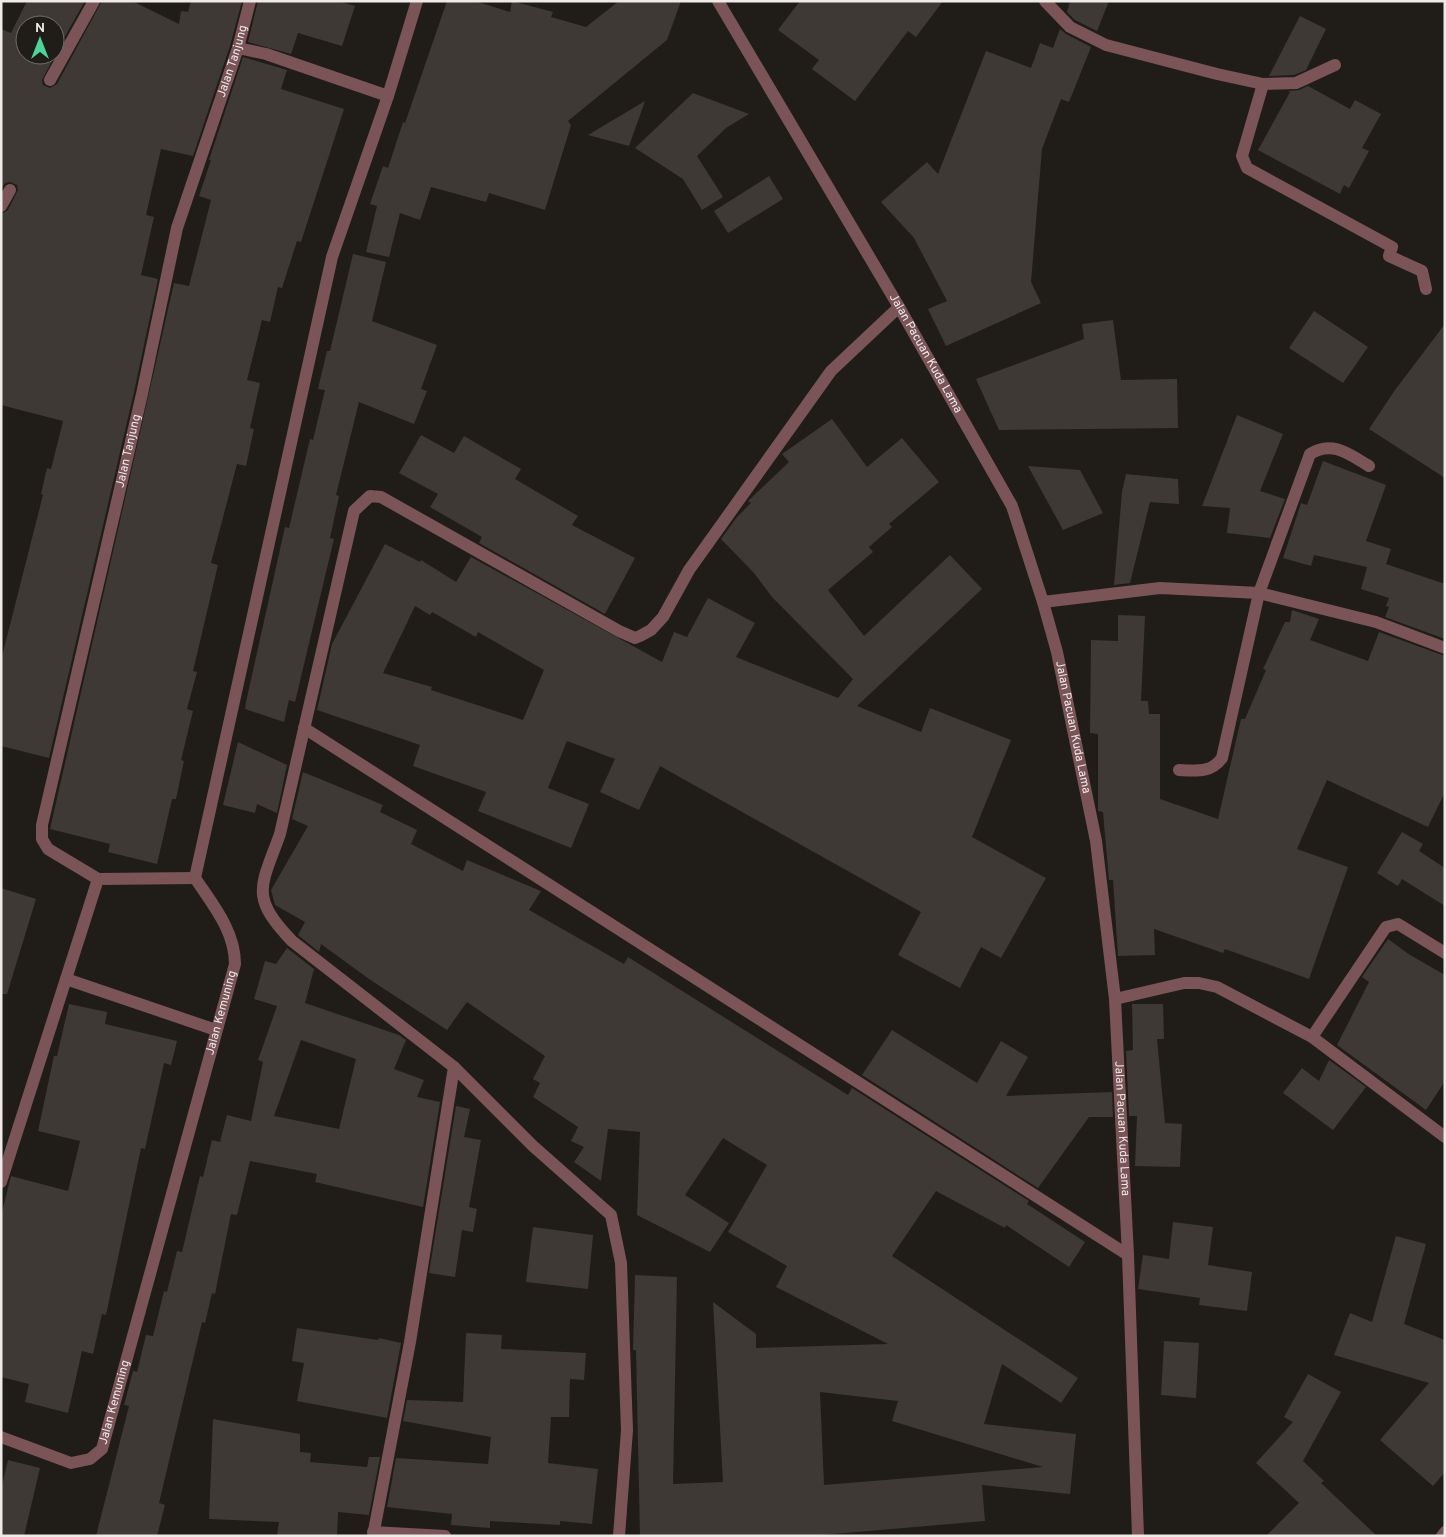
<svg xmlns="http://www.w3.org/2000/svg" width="1446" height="1537" font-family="Overpass,sans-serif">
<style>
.building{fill:#3e3935;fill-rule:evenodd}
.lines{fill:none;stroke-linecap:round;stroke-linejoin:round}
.street{stroke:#7a5457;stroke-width:12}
.labels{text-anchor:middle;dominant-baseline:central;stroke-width:4.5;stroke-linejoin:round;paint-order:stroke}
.street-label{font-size:12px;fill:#edeae8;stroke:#201c18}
</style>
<rect width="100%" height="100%" fill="#201c18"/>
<g class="building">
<polygon points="27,1 85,1 55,54 55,25 25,25 25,55 55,55 42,80 43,85 50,88 57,84 102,1 132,1 179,24 181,11 188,12 191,1 242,1 230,46 193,156 161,149 146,215 154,217 141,275 158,279 134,392 49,758 1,746 1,660 43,495 41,494 47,468 51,469 63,421 1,405 1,214 8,210 18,190 17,185 10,182 5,183 1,189 1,29 11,33"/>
<polygon points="258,1 338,1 355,6 342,46 298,33 291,54 248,42"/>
<polygon points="447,1 475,1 510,12 512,1 553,12 551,17 586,27 619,1 681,1 667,40 568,121 571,125 545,210 489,193 486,202 431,187 420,220 400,213 389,257 366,252 377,206 370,204 383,166 388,168 403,122 405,123"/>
<polygon points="800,1 943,1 916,37 908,31 855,101 812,69 819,60 778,30"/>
<polygon points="1070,1 1109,1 1097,31 1075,20 1067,12"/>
<polygon points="1300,16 1326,29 1306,70 1294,75 1269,76"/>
<polygon points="1060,29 1066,34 1091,47 1069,102 1061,99 1042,149 1031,282 1041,303 946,346 928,309 947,301 914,238 881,202 927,162 938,174 986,51 1031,68 1040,43 1053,48"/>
<polygon points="243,57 287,70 281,89 344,109 301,242 297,241 282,288 278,287 270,322 262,320 247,380 260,383 250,428 254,429 246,466 237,464 211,563 218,565 193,671 197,672 187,709 193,711 181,760 184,761 176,799 172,799 157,864 108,852 110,844 50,829 174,283 189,286 211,200 199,196 211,160 209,160"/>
<polygon points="1308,86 1350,109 1355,100 1381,114 1362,148 1369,151 1349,188 1344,185 1340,194 1258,150 1290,92 1288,91 1299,90"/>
<polygon points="693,93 749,114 726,128 697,156 723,197 702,210 683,179 635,148"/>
<polygon points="645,101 629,146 588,135"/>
<polygon points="769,176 783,199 728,233 714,211"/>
<polygon points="353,254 386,262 372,321 437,345 421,389 427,391 414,424 359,402 336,495 339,496 330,538 334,539 295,702 289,700 284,722 245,709 246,702 285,527 289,528 310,439 313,440 325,390 318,389 327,351 330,351"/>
<polygon points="1314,311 1368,347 1343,383 1289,348"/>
<polygon points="1113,320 1121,380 1177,379 1178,428 999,430 976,379 1084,339 1082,324"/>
<polygon points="1445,324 1445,478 1369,429 1395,390"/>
<polygon points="1237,415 1283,434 1260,491 1285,499 1270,538 1227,533 1230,508 1202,506"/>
<path d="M 832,419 L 867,467 L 902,438 L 939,482 L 889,524 L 892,527 L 869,547 L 873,552 L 828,590 L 864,636 L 950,555 L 982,589 L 857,706 L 921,732 L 930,708 L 1011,740 L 972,837 L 1046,878 L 1001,958 L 981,947 L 960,988 L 898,955 L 921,912 L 660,766 L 639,810 L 600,792 L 615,759 L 567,741 L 548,788 L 589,804 L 571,848 L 478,811 L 486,792 L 413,766 L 420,745 L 317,710 L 332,644 L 385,544 L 420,562 L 421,560 L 456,582 L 471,557 L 662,662 L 674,632 L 687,637 L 708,598 L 755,623 L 736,657 L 838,698 L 853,679 L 772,597 L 754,573 L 721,539 L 737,517 L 751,503 L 748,501 L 789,462 L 782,454 ZM 415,606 L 430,615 L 432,612 L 476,637 L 478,632 L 544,670 L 523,720 L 431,690 L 432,687 L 383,673 Z"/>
<polygon points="421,435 454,453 464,436 521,469 515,479 578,516 572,525 635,558 605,614 479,543 482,537 430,507 438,494 399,473"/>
<polygon points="1323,461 1386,485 1366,541 1391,549 1386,564 1445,584 1445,639 1385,617 1389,607 1386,606 1389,598 1361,589 1367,567 1314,555 1311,566 1283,558 1301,503 1307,505"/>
<polygon points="1028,466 1080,470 1103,513 1063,530"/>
<polygon points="1126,474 1178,479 1179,504 1150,502 1130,583 1114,585 1122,492"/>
<polygon points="1292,610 1319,619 1310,640 1368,661 1379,632 1445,656 1445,792 1428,827 1327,780 1297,849 1348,867 1309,979 1225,949 1223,953 1154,929 1155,955 1118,956 1113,880 1109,880 1103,812 1098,811 1098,734 1090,733 1091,640 1118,641 1118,615 1145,616 1141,701 1148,701 1149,714 1160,714 1160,799 1218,819 1241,719 1245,719 1266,670 1263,669 1285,622 1290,622"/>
<polygon points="238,742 287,765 277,813 257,804 255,813 223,805"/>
<path d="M 303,772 L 383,805 L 380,812 L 417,830 L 411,844 L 463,871 L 467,860 L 541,891 L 529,910 L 624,964 L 628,957 L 848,1095 L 852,1088 L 1029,1201 L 1027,1204 L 1085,1242 L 1069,1267 L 1006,1225 L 1005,1228 L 936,1191 L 892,1256 L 1078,1378 L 1061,1403 L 1002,1364 L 984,1424 L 1076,1434 L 1070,1494 L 982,1485 L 985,1521 L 810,1536 L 640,1536 L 636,1350 L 633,1350 L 635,1275 L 677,1277 L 673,1484 L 723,1482 L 713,1302 L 756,1334 L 756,1348 L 888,1344 L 776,1287 L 787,1266 L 728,1232 L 767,1165 L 723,1138 L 685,1195 L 729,1223 L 710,1252 L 637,1215 L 640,1132 L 608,1129 L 601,1181 L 574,1162 L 584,1147 L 571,1141 L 578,1127 L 533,1097 L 540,1083 L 533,1079 L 545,1056 L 467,1002 L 447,1030 L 369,979 L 321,944 L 319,952 L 298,935 L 305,922 L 275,905 L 271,890 L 308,826 L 292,819 ZM 820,1392 L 898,1401 L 892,1421 L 1043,1467 L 824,1485 Z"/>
<polygon points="1402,832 1423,844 1419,851 1445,868 1445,906 1402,879 1398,886 1377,873"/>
<polygon points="1,888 36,899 7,994 1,994"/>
<polygon points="1388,939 1410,955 1445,975 1445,1081 1426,1110 1337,1045 1369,982 1362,977"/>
<path d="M 287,948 L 314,969 L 305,1003 L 399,1035 L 406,1040 L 394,1069 L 424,1080 L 417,1097 L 440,1102 L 423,1207 L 315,1182 L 317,1174 L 250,1161 L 237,1215 L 231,1214 L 215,1294 L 212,1293 L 205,1323 L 202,1322 L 159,1503 L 165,1505 L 157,1536 L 96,1536 L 129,1406 L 124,1405 L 133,1371 L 137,1372 L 146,1335 L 153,1336 L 164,1291 L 167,1292 L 177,1251 L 182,1252 L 200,1176 L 203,1177 L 212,1140 L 220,1142 L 227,1115 L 251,1121 L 263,1062 L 258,1060 L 277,1006 L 254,999 L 265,961 L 276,964 ZM 301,1040 L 356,1059 L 339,1129 L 274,1116 Z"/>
<polygon points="69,1004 107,1012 105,1024 177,1041 171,1065 164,1063 145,1149 141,1148 106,1315 102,1314 93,1354 82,1351 68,1413 25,1402 29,1384 1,1377 1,1216 11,1176 68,1191 80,1141 38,1131 54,1056 57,1056"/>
<polygon points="1132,1004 1163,1004 1164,1039 1157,1039 1165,1123 1182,1124 1180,1167 1135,1166 1137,1116 1129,1116 1126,1051 1133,1050"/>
<polygon points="892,1030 977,1083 1001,1041 1028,1057 1006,1096 1112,1092 1113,1117 1089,1117 1038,1188 862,1075"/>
<polygon points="1329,1060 1366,1087 1333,1130 1283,1093 1302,1068 1319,1081"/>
<polygon points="456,1106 470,1109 464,1137 481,1140 469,1207 477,1209 473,1232 462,1230 455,1277 429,1273"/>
<polygon points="1173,1222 1213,1227 1208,1265 1252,1272 1247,1311 1199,1305 1200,1298 1138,1289 1143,1255 1169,1259"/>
<polygon points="533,1227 593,1235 588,1289 526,1282"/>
<polygon points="1396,1236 1426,1244 1404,1324 1445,1340 1445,1472 1433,1486 1380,1440 1429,1383 1334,1355 1350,1313 1372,1322"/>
<polygon points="297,1328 378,1340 379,1338 401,1343 387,1418 297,1401 304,1363 292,1361"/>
<polygon points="466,1333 502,1335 501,1349 586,1353 584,1380 570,1379 569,1417 551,1417 548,1463 598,1469 592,1524 560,1521 560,1525 490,1521 490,1528 451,1525 452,1514 387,1507 396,1458 488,1464 491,1437 403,1421 407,1400 463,1402"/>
<polygon points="1164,1341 1199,1343 1196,1398 1161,1395"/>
<polygon points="1308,1374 1341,1392 1303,1461 1324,1481 1321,1483 1377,1536 1266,1536 1299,1503 1256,1463 1293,1422 1284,1417"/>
<polygon points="213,1419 300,1434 300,1452 311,1453 310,1462 367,1467 369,1457 380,1457 369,1515 338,1512 337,1536 277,1536 279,1522 209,1519"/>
<polygon points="8,1460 40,1468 24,1536 1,1536 1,1489"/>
</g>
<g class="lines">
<g class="street">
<path id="s1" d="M 718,1 L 899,307 L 1012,506 L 1043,602 L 1057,652 L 1096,841 L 1115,999 L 1128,1255 L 1138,1536"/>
<polyline points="1045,1 1070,27 1106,45 1217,74 1263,84 1296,83 1335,65"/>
<polyline points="238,48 266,54 388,96"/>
<polyline points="50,80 94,1"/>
<polyline points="1263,84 1242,156 1247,168 1392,247 1389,256 1422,271 1426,289"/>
<polyline points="1,206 10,190"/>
<polyline points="1043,602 1160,588 1259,593 1376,622 1445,648"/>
<polyline points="304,728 1128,1255"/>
<path d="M 1179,770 C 1197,771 1211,773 1222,758 L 1259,593 L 1310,454 C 1332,440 1349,454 1369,466"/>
<polyline points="195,878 332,257 388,96 417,1"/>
<path id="s2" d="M 98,879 L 48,849 L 42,839 L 42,825 L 142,394 L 177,228 L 238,48 L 250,1"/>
<polyline points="66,979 216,1030"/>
<polyline points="1115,999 1184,983 1199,983 1217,987 1312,1037 1445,1137"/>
<polyline points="1312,1037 1386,927 1398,924 1445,953"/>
<polyline points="454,1067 533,1146 611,1215 621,1263 627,1430 619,1536"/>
<polyline points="1,1182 98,879 195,878"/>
<path id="s3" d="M 1,1437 L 71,1463 L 90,1459 L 102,1449 L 235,964 C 235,931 213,905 195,878"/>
<polyline points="373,1532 445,1536"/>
<path d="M 373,1536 L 410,1342 L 454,1067 L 292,941 C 249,896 261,887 280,834 L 354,511 L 370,496 L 381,497 L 619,631 L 635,638 L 640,636 L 651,630 L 663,617 L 689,570 L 831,371 L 899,307"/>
<polyline points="1442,1536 1445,1532"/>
</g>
</g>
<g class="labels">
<g class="street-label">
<text stroke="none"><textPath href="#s2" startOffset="872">Jalan Tanjung</textPath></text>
<text stroke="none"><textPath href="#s1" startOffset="409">Jalan Pacuan Kuda Lama</textPath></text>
<text stroke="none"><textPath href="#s2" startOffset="468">Jalan Tanjung</textPath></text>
<text stroke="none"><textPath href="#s1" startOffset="814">Jalan Pacuan Kuda Lama</textPath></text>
<text stroke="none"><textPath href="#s3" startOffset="562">Jalan Kemuning</textPath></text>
<text stroke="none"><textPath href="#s1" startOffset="1219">Jalan Pacuan Kuda Lama</textPath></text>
<text stroke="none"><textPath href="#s3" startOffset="158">Jalan Kemuning</textPath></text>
</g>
</g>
<rect width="1446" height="1537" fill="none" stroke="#edeae8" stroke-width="5"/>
<g transform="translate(40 40)"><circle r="24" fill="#201c18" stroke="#726e6b"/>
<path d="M0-4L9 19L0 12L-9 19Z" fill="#50d398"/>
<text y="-8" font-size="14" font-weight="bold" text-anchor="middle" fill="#edeae8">N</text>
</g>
</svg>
